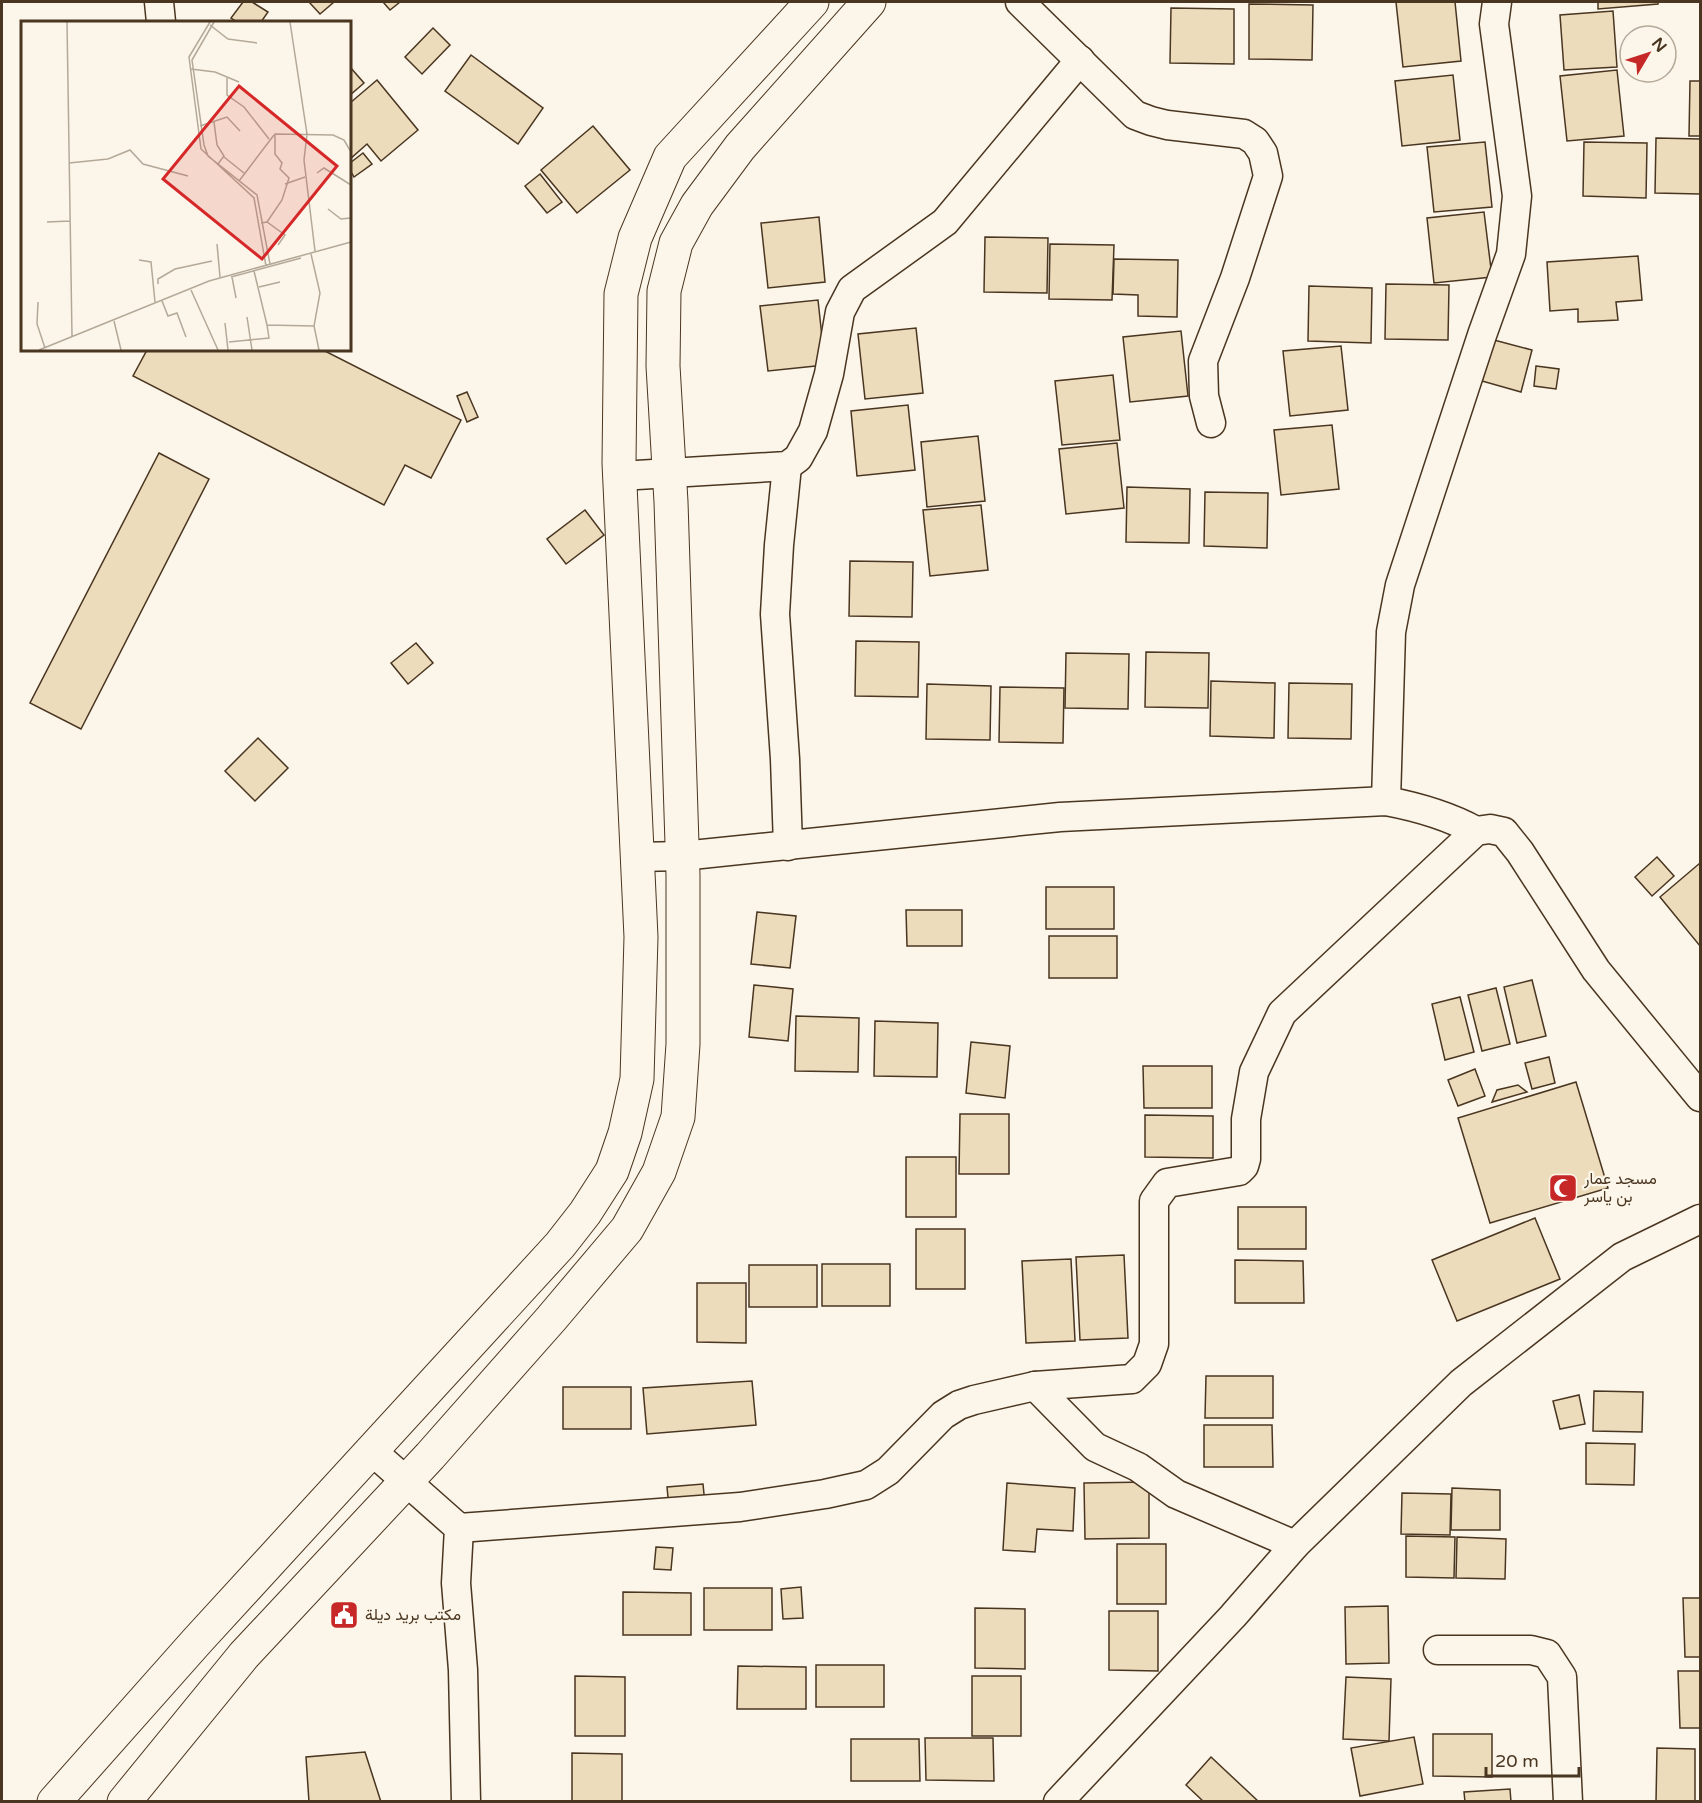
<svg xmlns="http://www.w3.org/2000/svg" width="1702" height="1803" font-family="'Varela Round',Vazirmatn,sans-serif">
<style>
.building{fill:#ecdcbc;stroke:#4a3520;stroke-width:1.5}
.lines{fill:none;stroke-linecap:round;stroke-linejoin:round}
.minor-casing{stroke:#4a3520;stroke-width:31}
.tertiary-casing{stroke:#4a3520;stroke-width:35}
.minor{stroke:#fbf6e9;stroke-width:28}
.tertiary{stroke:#fbf6e9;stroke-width:33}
.labels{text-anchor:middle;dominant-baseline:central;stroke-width:4.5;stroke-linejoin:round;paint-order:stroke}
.poi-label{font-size:16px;fill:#4a3520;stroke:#fbf6e9;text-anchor:start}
.inset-road{fill:none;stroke:#b4a999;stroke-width:1.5}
.view{fill:#d62828;fill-opacity:0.15;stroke:#d62828;stroke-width:3}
.inset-edge{fill:none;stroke:#4a3520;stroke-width:3}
</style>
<rect width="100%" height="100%" fill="#fbf6e9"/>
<g class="building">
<polygon points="243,2 252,2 268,12 261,22 237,22 231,18"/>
<polygon points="309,2 334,2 320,14"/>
<polygon points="383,2 400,2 390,10"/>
<polygon points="1396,2 1455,2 1461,61 1403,67"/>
<polygon points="1598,2 1658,2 1658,4 1598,9"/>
<polygon points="1249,4 1313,5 1312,60 1249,59"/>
<polygon points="1171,8 1234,9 1234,64 1170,63"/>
<polygon points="1613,11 1617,67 1564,70 1560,15"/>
<polygon points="433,28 450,45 422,74 405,57"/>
<polygon points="471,55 543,108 518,144 445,91"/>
<polygon points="350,67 364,83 350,95"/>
<polygon points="1617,70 1624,136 1567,141 1560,76"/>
<polygon points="1453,75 1460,140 1402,146 1395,81"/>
<polygon points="377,80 418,130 381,161 367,144 350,159 350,103"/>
<polygon points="1690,81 1700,81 1700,136 1689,136"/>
<polygon points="593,126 630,170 577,213 541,170"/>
<polygon points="1656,138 1700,139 1700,194 1655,193"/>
<polygon points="1485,142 1492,207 1434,212 1427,147"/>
<polygon points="1584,142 1647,143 1646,198 1583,196"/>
<polygon points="363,153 372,164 354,177 350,170 350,163"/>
<polygon points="540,174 562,202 547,213 525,186"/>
<polygon points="1484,212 1492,277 1434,283 1427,218"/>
<polygon points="819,217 825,282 768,288 761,223"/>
<polygon points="985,237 1048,238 1047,293 984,292"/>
<polygon points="1050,244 1114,245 1112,300 1049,299"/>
<polygon points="1638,256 1642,300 1616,302 1618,320 1578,322 1578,309 1550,311 1547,262"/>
<polygon points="1114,259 1178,260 1177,317 1138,316 1138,295 1113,294"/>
<polygon points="1386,284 1449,285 1448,340 1385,339"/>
<polygon points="1309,286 1372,288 1371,343 1308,341"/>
<polygon points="818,300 825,365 768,371 760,306"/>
<polygon points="916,328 923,393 865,399 858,334"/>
<polygon points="1181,331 1188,396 1130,402 1123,337"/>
<polygon points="1494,340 1532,350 1521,392 1482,381"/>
<polygon points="1341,346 1348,410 1290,416 1283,351"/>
<polygon points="147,350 323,350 461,420 431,478 405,465 384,505 133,376"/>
<polygon points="1536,366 1559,369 1556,389 1534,386"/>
<polygon points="1113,375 1120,440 1062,445 1055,381"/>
<polygon points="467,392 478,417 467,422 457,396"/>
<polygon points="908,405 915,470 857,476 851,411"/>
<polygon points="1332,425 1339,489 1281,495 1274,430"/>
<polygon points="978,436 985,501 927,507 921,442"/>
<polygon points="1117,443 1124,508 1066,514 1059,449"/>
<polygon points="159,453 209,479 81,729 30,703"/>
<polygon points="1127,487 1190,489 1189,543 1126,542"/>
<polygon points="1205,492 1268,493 1267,548 1204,546"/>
<polygon points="981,505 988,570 930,576 923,510"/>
<polygon points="585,510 604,535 566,564 547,539"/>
<polygon points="850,561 913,562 912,617 849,616"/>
<polygon points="856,641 919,642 918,697 855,696"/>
<polygon points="416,643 433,663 408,684 391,663"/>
<polygon points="1146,652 1209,653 1208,708 1145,707"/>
<polygon points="1066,653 1129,654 1128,709 1065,708"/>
<polygon points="1211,681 1275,683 1274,738 1210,736"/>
<polygon points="1289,683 1352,684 1351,739 1288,738"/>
<polygon points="927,684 991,686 990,740 926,739"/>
<polygon points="1000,687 1064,688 1063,743 999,742"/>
<polygon points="258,738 288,768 255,801 225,771"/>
<polygon points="1657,857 1674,876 1652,896 1635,877"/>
<polygon points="1700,863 1700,946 1660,897"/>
<rect x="1046" y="887" width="68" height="42"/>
<polygon points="906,910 962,910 962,946 907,946"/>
<polygon points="757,912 796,916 790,968 751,964"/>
<rect x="1049" y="936" width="68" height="42"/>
<polygon points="1532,980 1546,1036 1517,1043 1504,987"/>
<polygon points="754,985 793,989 788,1041 749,1037"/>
<polygon points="1496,988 1510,1044 1482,1051 1468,995"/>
<polygon points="1460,997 1474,1052 1445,1060 1432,1004"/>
<polygon points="796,1016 859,1018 858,1072 795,1071"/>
<polygon points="875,1021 938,1023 937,1077 874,1076"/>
<polygon points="971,1042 1010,1046 1005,1098 966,1093"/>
<polygon points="1549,1057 1555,1083 1532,1089 1525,1063"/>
<polygon points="1143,1066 1212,1066 1212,1108 1144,1108"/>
<polygon points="1475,1069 1485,1096 1458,1106 1448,1080"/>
<polygon points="1576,1082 1608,1188 1490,1223 1458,1118"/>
<polygon points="1518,1085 1527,1092 1492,1102 1497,1090"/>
<polygon points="960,1114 1009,1114 1009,1174 959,1174"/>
<polygon points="1145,1115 1213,1116 1213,1158 1145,1157"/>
<rect x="906" y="1157" width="50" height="60"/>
<rect x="1238" y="1207" width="68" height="42"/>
<polygon points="1535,1218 1560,1279 1457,1321 1432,1260"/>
<rect x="916" y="1229" width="49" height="60"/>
<polygon points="1124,1255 1128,1338 1080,1340 1076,1257"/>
<polygon points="1071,1259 1075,1341 1026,1343 1022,1261"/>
<polygon points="1235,1260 1303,1261 1304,1303 1235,1303"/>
<rect x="822" y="1264" width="68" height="42"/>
<rect x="749" y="1265" width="68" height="42"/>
<polygon points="697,1283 746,1283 746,1343 697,1342"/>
<polygon points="1206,1376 1273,1376 1273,1418 1205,1418"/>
<polygon points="752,1381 756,1425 647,1434 643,1388"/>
<rect x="563" y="1387" width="68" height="42"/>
<polygon points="1594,1391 1643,1392 1642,1432 1593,1431"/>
<polygon points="1579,1395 1585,1424 1560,1429 1553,1401"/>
<polygon points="1204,1425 1272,1425 1273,1467 1204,1467"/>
<polygon points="1586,1443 1635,1444 1634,1485 1586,1484"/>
<polygon points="1149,1482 1149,1538 1085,1539 1084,1483"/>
<polygon points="1007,1483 1075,1488 1073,1531 1037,1529 1035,1552 1003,1550"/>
<polygon points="703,1484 705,1504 669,1508 667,1487"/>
<polygon points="1452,1488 1500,1490 1500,1530 1451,1530"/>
<polygon points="1402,1493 1451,1494 1450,1535 1401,1534"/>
<polygon points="1406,1536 1455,1537 1454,1578 1406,1577"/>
<polygon points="1457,1537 1506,1539 1505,1579 1456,1578"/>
<rect x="1117" y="1544" width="49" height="60"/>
<polygon points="656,1547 673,1548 671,1570 654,1569"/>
<polygon points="801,1587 803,1618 783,1619 781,1589"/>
<rect x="704" y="1588" width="68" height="42"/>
<polygon points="623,1592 691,1593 691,1635 623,1635"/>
<polygon points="1683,1598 1700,1598 1700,1657 1685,1657"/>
<polygon points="1388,1606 1389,1663 1346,1664 1345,1607"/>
<polygon points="975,1608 1025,1609 1025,1669 975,1668"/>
<polygon points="1109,1611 1158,1611 1158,1671 1109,1670"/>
<rect x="816" y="1665" width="68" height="42"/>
<polygon points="738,1666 806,1667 806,1709 737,1709"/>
<polygon points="1678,1671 1700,1671 1700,1728 1680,1728"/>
<polygon points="575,1676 625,1677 625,1736 575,1736"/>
<rect x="972" y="1676" width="49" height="60"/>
<polygon points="1346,1677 1391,1679 1389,1741 1343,1739"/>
<polygon points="1433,1734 1492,1734 1492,1777 1433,1776"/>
<polygon points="1414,1737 1423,1784 1360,1796 1351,1748"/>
<polygon points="925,1738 993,1738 994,1781 926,1780"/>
<polygon points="851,1739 919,1739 920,1781 851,1781"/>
<polygon points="1657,1748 1695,1749 1695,1802 1656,1802"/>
<polygon points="365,1752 381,1802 309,1802 306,1757"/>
<polygon points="572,1753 622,1754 622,1802 572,1802"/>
<polygon points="1211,1757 1259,1802 1204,1802 1186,1785"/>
<polygon points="1510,1789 1511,1802 1465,1802 1464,1792"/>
</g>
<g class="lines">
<g class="minor-casing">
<g id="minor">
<polyline points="159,2 161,22"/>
<polyline points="1020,2 1135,115 1151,121 1167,125 1244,134 1255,141 1263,153 1268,176 1235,278 1203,361 1204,396 1211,423"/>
<polyline points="787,466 779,545 775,614 785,759 788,846"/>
<polyline points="620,476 787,466 798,458 813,431 829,374 840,312 852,289 945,222 1080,60"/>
<polyline points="1386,801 1391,632 1400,585 1482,335 1511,254 1517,196 1494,24 1497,2"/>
<path d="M 637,857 L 682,856 L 1060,817 L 1386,801 C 1418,807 1447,815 1476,831"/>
<polyline points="1035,1386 1095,1447 1138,1467 1176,1494 1295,1545"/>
<polyline points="372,1451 459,1528 456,1583 463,1670 466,1802"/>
<polyline points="459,1528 740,1507 825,1494 866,1485 888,1471 943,1415 959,1405 974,1400 1035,1386 1132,1379 1147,1364 1154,1344 1154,1201 1167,1183 1239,1171 1244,1166 1246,1159 1246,1119 1254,1072 1282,1013 1476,831 1490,829 1504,832 1520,852 1596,970 1700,1097"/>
<polyline points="1438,1650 1531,1650 1547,1654 1562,1677 1568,1802"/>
<polyline points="1058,1802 1233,1616 1295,1545 1461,1383 1622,1257 1700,1219"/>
</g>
</g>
<g class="tertiary-casing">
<g id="tertiary">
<polyline points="54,1802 197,1641 560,1245 585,1213 612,1171 625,1133 637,1079 641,937 619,463 621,294 635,238 670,157 812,2"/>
<polyline points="124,1802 244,1655 430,1456 551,1319 627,1229 659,1172 678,1117 683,1044 683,875 671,502 663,366 664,291 676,243 697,205 740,147 869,2"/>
</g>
</g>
<use href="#minor" class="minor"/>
<use href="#tertiary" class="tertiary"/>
</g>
<defs>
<g id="mosque-square" transform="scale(1.5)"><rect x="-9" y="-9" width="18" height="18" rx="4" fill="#c62828" stroke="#fbf6e9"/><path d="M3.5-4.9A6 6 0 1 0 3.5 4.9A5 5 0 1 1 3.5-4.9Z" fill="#fff"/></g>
<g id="civic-square" transform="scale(1.5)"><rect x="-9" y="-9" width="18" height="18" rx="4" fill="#c62828" stroke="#fbf6e9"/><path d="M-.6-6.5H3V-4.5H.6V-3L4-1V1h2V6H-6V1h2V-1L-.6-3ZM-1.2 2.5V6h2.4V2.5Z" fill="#fff"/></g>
</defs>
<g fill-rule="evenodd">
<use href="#mosque-square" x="1563" y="1188"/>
<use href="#civic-square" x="344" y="1615"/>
</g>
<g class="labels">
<g class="poi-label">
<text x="1584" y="1179">مسجد عمار<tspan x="1584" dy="18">بن ياسر</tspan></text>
<text x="365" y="1615">مكتب بريد ديلة</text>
</g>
</g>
<g transform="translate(21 21)">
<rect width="330" height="330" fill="#fbf6e9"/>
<path class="inset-road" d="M 46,1 L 51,315M 189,1 L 168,36 L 180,128 L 233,177 L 245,245M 193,1 L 171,39 L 183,124 L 187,135 L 236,174 L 249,243M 269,1 L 286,113 L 283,139 L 294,230M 189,4 L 207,18 L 236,22M 170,48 L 194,51 L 218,61M 206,57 L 206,74 L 223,86 L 248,118M 193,101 L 196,124 L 203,135 L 197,143M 179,105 L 206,96 L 219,110M 203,136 L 223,152M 48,142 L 87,138 L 109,129 L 122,143 L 167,155M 296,152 L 303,147 L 330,164M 218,160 L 253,114M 264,163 L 284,156M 307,188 L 320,198 L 330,197M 26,201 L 49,200M 246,201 L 261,179 L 268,157 L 259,148 L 261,142 L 254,133 L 254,113 L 312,114 L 323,119 L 330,131M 240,202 L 246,201 L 264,214 L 257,224M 196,223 L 199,256M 290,233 L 299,272 L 293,305 L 298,329M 118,239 L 130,241 L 134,281M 233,250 L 246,304 L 293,305M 210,256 L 280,237M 211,256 L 215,277M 137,263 L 137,258 L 154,248 L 191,240M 238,266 L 259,261M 170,269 L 197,329M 141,280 L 147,295 L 156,292 L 165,316M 17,281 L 16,303 L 24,327M 226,296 L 231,329M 93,300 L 100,329M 204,302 L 207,329M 208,321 L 248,317 L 246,304M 18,329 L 188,260 L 330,221"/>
<path class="view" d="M 218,65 L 316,145 L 241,238 L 142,158 Z"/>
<rect width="330" height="330" class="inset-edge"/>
</g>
<rect width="1702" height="1803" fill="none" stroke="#4a3520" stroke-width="6"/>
<g transform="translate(1648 54) rotate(51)"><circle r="28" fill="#fbf6e9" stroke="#b4a999" stroke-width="1.5"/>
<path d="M0-4.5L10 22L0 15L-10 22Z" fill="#c62828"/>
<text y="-9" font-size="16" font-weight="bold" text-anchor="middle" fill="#4a3520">N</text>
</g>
<path d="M1486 1767v9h93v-9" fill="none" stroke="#4a3520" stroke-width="3"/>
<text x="1495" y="1767" font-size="18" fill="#4a3520" stroke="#fbf6e9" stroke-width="4.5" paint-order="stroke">20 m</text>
</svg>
